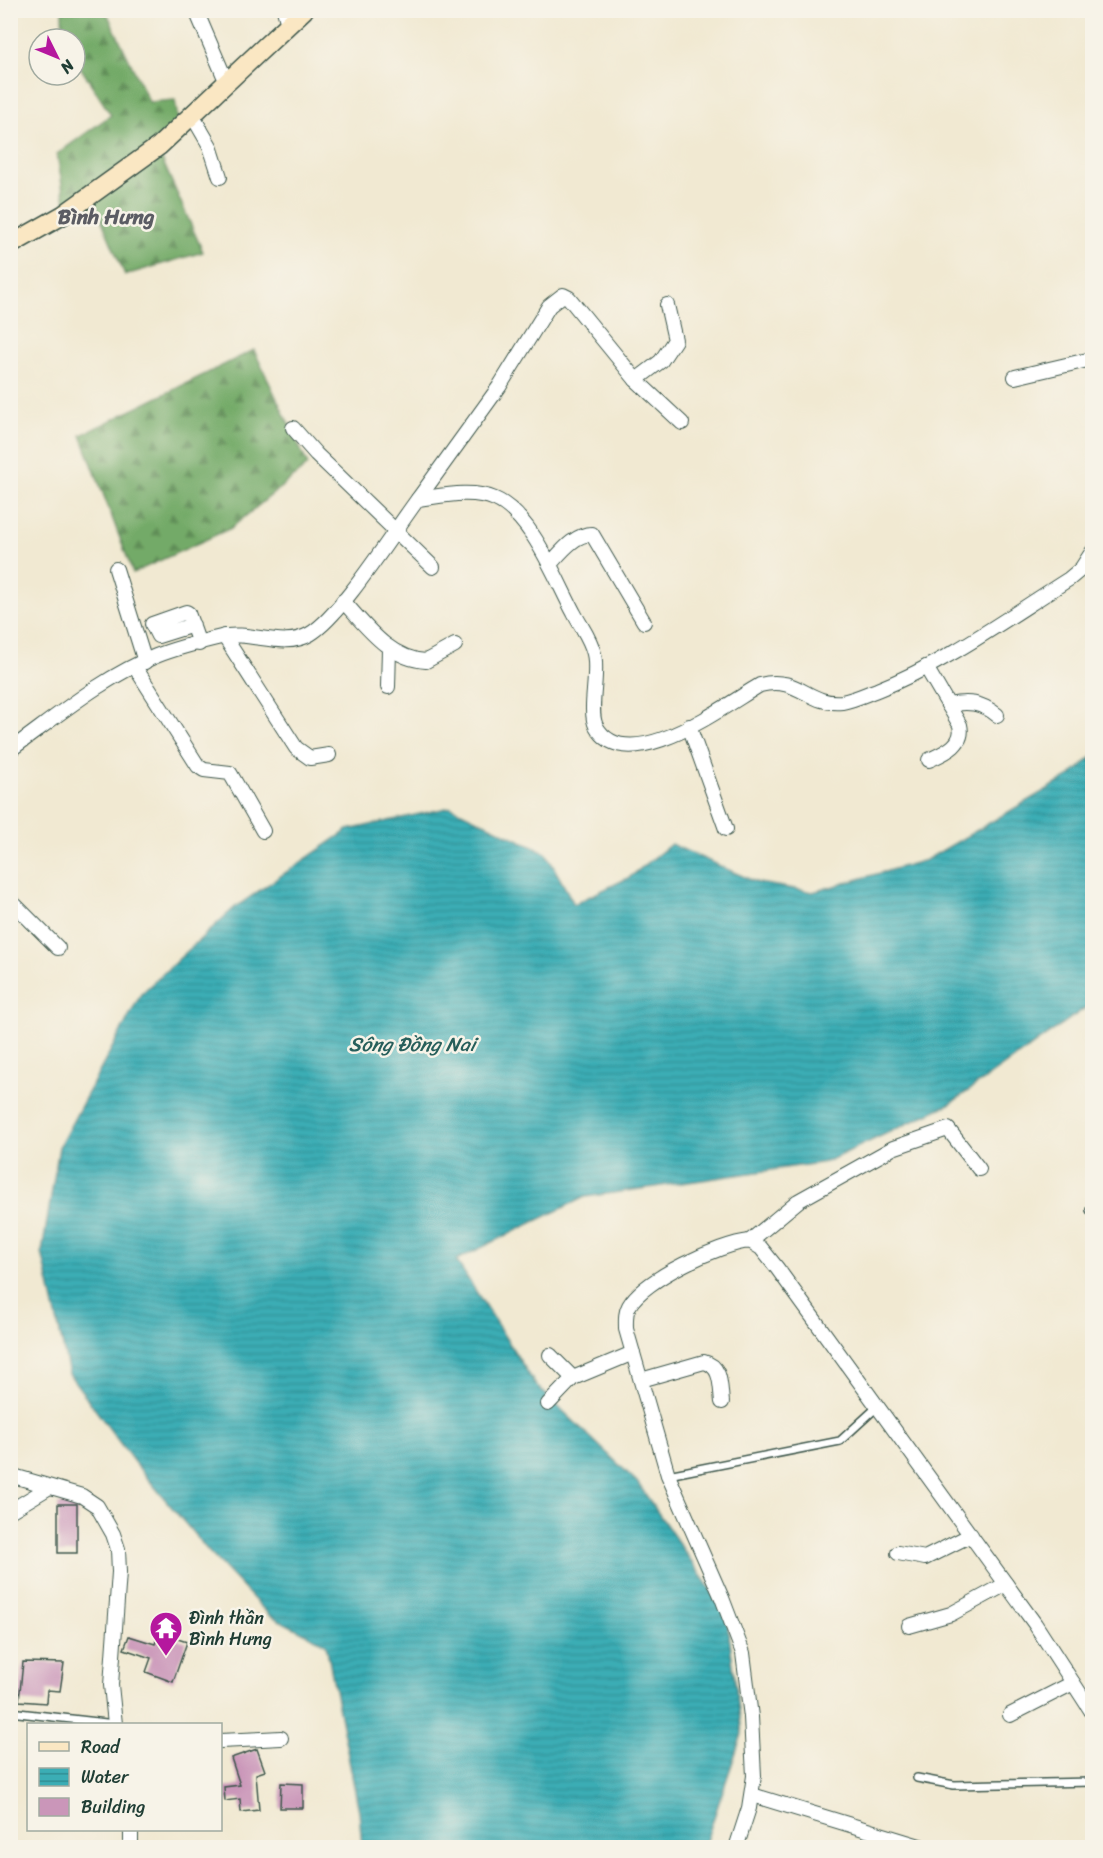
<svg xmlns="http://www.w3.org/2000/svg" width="1103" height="1858" font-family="Sriracha,sans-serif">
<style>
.forest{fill:url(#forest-firs);stroke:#49744e;stroke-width:1.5}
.water{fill:url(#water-rules);stroke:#2d7574;stroke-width:1.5}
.building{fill:#ca96b9}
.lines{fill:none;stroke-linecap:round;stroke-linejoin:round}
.lane-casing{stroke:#3e574c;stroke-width:10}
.street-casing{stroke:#3e574c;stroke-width:16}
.secondary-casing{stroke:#3e574c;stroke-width:21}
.lane{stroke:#fff;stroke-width:7}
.street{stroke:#fff;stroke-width:14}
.secondary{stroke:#fae7c3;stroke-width:18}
.labels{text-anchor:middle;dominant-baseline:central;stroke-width:5;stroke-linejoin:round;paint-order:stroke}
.poi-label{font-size:18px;fill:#1f3d34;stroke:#f7f3e8;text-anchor:start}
.water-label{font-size:20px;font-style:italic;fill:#275f5b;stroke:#f7f3e8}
.quarter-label{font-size:21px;font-weight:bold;fill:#5b5c63;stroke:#f7f3e8}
</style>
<defs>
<pattern id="forest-firs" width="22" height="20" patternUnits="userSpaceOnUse" patternTransform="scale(1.5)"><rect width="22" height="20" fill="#73aa67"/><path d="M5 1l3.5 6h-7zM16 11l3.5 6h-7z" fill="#5e8c56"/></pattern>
<pattern id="water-rules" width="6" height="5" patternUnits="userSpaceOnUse" patternTransform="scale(1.5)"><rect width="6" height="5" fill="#3badb5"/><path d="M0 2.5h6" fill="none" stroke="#318e94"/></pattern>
</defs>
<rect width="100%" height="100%" fill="#f7f3e8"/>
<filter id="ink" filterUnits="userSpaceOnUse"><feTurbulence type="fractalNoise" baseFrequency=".0167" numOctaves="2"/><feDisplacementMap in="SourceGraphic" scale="12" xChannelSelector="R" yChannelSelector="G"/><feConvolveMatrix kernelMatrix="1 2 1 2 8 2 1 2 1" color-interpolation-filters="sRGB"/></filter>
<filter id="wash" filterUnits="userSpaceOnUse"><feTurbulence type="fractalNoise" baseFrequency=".008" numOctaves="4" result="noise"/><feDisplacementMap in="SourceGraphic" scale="24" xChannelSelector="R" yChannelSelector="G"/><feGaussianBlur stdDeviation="1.35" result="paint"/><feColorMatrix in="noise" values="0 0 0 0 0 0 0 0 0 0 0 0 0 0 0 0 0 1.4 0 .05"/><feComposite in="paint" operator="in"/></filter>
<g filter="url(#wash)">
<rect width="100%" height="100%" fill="#f1e9d2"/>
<g class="forest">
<polygon points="62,11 106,11 149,102 175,100 181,140 160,155 203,252 125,275 101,219 65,203 57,154 111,115 75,59 75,39 63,39"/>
<polygon points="254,350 308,465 231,528 133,573 81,435"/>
</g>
<polygon class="water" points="1092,757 1092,1003 951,1103 826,1162 585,1197 456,1260 535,1384 637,1482 726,1612 742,1734 704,1847 674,1845 673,1848 362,1847 359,1811 326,1644 269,1615 209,1552 134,1462 69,1374 42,1252 59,1147 141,994 234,908 348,830 451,807 546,853 574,904 630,877 671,844 758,883 813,892 926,860 1070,776"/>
<g id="blocks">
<g class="building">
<rect x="58" y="1504" width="19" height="49"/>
<polygon points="159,1633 187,1642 173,1682 146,1672 151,1658 124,1649 129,1636 155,1644"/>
<polygon points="23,1662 64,1663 60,1691 47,1690 46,1703 19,1701"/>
<polygon points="257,1749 265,1771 256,1774 259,1810 241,1812 240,1799 225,1801 224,1787 240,1785 231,1758"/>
<polygon points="281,1783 303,1784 303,1808 280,1808"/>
</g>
</g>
</g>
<g filter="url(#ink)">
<use href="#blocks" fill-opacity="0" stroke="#3e574c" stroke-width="1.5"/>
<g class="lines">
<g class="lane-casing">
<g id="lane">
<polyline points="1090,1210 1092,1213"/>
<polyline points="668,1475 840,1441 876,1408"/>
<polyline points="10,1712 115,1724"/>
<polyline points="917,1778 954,1785 1092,1782"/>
</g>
</g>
<g class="street-casing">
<g id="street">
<polyline points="284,10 288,25"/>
<polyline points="197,13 227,83"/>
<polyline points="192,115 210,146 220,177"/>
<polyline points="1015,377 1092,359"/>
<polyline points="636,380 661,361 675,340 667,305"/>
<polyline points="293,428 316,454 433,567"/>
<polyline points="418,499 499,387 549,306 563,295 569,298 636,380 682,423"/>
<path d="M 551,563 C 562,551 575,534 592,534 L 644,622"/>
<polyline points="116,569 145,662"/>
<path d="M 343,601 C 366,626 389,659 426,661 L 455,645"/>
<polyline points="193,625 158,636 152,624 186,612 188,613 199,644"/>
<polyline points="224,636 296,748 310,758 329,755"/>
<polyline points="135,667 198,766 204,770 230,773 263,831"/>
<path d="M 926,667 L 960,725 C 965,745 944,753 929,760"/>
<polyline points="388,687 389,649"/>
<path d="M 948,705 C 968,701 981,702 997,715"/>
<polyline points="689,726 726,829"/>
<path d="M 10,750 C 56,717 103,677 156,656 C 176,648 200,642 221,637 C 250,630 283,650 310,634 C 341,616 394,531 418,499 C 442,496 472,489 495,499 C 532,515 556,580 574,613 C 581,627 591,639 594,654 C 599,674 588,710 596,726 C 626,781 725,705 760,685 C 799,675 808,706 842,702 C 854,700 866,694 877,690 C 946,663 1007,618 1069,579 L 1081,569 L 1092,552"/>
<polyline points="10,900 58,948"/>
<polyline points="750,1241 798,1201 893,1148 948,1129 979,1169"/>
<polyline points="550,1355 573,1378"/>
<path d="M 641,1380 L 704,1362 C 722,1366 720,1386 722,1402"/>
<polyline points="548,1404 573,1378 633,1353"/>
<polyline points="10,1475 82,1496 97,1506 113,1534 118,1549 119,1572 111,1685 115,1724"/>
<polyline points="10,1511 48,1488"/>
<polyline points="898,1553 925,1558 971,1535"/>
<polyline points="909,1626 951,1614 1006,1584"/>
<polyline points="1010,1715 1073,1683"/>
<polyline points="220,1741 281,1738"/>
<polyline points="752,1795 926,1848"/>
<polyline points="131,1830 131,1848"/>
<path d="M 736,1848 L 749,1808 L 754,1776 L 751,1717 L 743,1653 L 722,1598 L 668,1475 L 626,1329 C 626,1321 625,1313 629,1306 C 644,1279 719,1244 750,1241 L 761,1248 L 777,1268 L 1035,1624 L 1092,1712"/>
</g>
</g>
<g class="secondary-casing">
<polyline id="secondary" points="10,245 63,215 159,146 304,10"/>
</g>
<use href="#lane" class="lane"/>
<use href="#street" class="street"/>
<use href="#secondary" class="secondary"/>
</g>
</g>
<defs>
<g id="temple-pin" transform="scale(1.725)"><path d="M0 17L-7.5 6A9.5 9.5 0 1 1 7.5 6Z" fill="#b5179e" stroke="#f7f3e8"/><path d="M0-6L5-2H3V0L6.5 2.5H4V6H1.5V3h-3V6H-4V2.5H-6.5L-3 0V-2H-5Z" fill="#fff"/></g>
</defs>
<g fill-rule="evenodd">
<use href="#temple-pin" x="166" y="1628"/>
</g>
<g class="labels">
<g class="poi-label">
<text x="189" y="1618">Đình thần<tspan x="189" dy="21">Bình Hưng</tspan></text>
</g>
<g class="water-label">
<text x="412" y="1044">Sông Đồng Nai</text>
</g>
<g class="quarter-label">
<text x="106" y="217">Bình Hưng</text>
</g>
</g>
<rect width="1103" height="1858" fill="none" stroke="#f7f3e8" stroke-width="36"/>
<rect x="27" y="1723" width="195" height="108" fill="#f7f3e8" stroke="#a1aaa0" stroke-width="1.5"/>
<rect x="39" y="1742" width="30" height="9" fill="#fae7c3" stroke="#a1aaa0" stroke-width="1.5"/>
<text x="81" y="1753" font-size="18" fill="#1f3d34">Road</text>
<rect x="39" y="1768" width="30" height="18" fill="url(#water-rules)" stroke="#a1aaa0" stroke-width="1.5"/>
<text x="81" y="1783" font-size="18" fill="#1f3d34">Water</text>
<rect x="39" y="1798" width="30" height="18" fill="#ca96b9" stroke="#a1aaa0" stroke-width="1.5"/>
<text x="81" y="1813" font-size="18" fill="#1f3d34">Building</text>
<g transform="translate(57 57) rotate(133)"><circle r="28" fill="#f7f3e8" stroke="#a1aaa0" stroke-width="1.5"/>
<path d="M0-4.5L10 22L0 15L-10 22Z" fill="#b5179e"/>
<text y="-9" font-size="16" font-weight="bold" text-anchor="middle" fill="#1f3d34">N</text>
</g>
</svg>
